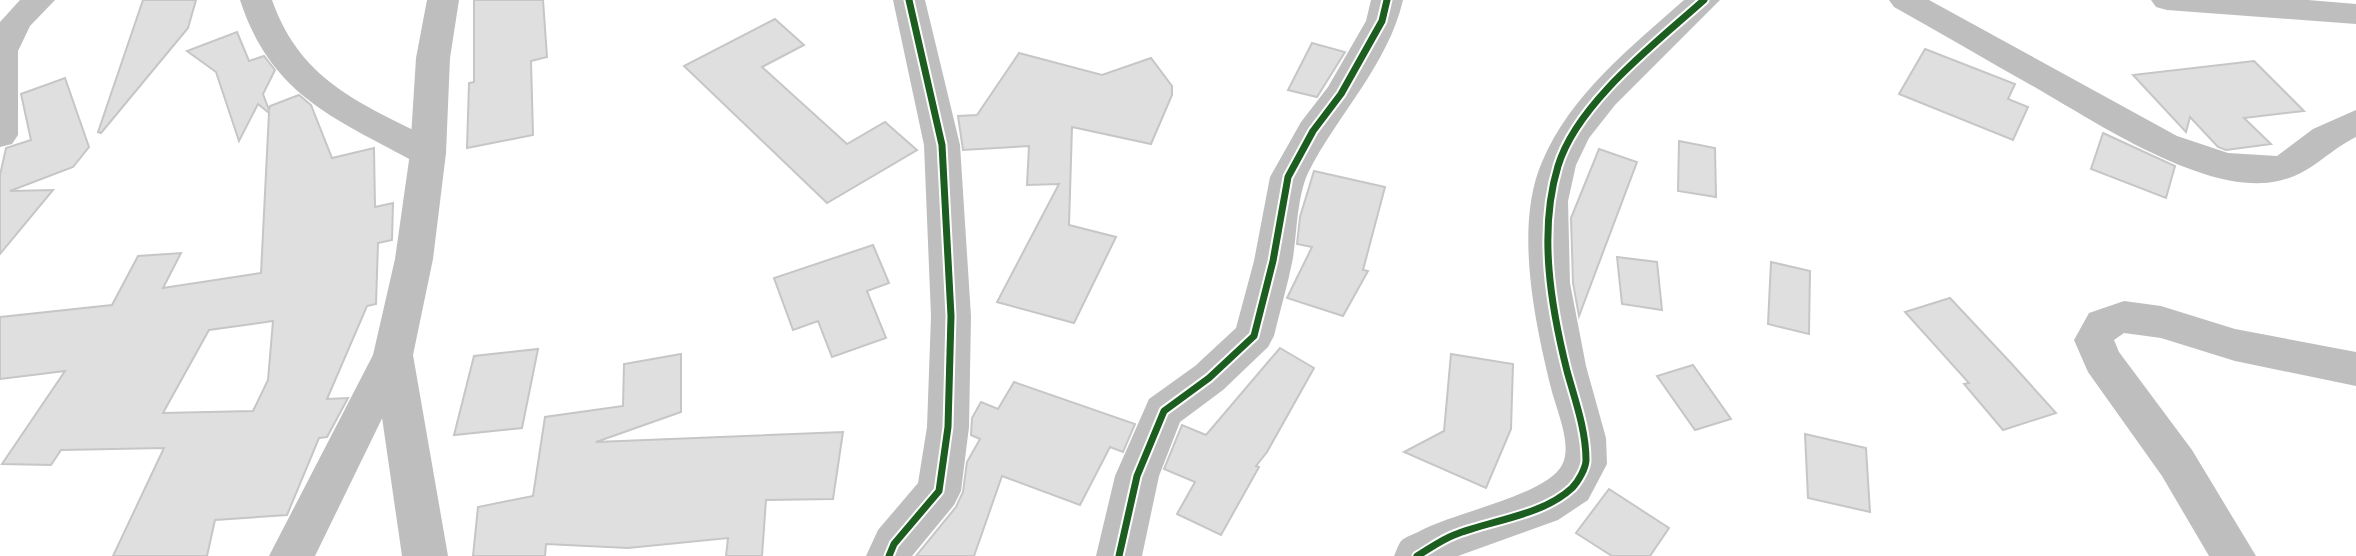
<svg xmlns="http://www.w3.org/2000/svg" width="2356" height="556" font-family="'Alegreya Sans',sans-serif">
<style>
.building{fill:#dfdfdf;stroke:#c6c6c6;stroke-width:2;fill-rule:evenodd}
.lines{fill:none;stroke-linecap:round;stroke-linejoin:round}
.minor{fill:#bebebe;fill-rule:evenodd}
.highway{fill:#bebebe;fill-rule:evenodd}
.cycleway-casing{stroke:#fff;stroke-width:11}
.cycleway{stroke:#1b5e20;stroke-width:7}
</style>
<rect width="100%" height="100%" fill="#fff"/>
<g class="building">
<polygon points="143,0 196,0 188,28 101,133 98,132"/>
<polygon points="474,0 543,0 547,57 531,61 533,135 467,148 469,83 474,82"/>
<polygon points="775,19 804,45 762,67 847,144 885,122 917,150 827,203 684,66"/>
<path d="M 237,32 L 249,61 L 264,56 L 275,70 L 263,94 L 269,110 L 270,106 L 299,95 L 311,105 L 332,158 L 374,148 L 375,207 L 393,203 L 392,240 L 378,243 L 376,304 L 367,306 L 327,399 L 348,398 L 327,437 L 319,438 L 287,515 L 215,520 L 207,556 L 113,556 L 164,448 L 61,450 L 51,465 L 2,464 L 65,371 L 0,379 L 0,317 L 112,305 L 138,256 L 181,253 L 163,288 L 261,273 L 269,113 L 258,104 L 239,141 L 216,72 L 187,51 ZM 273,321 L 268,380 L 253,411 L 163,413 L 209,330 Z"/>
<polygon points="1312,43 1345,52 1317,97 1288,90"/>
<polygon points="1925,49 2015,84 2008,99 2028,107 2013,140 1899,94"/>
<polygon points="1019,53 1102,75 1151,58 1172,86 1172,95 1151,144 1072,127 1069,225 1116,237 1074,323 997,302 1059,184 1027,185 1029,146 963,150 958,116 977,115"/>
<polygon points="2254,61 2304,111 2244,118 2271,144 2226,150 2218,147 2190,117 2186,132 2133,75"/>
<polygon points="65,78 89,147 73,167 10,191 53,190 0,254 0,175 6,148 31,140 21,94"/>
<polygon points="2103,133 2175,166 2166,198 2091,169"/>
<polygon points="1679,141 1715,148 1716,197 1678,191"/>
<polygon points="1599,149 1637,162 1579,316 1573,283 1571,218"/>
<polygon points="1314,171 1385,187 1363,270 1368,271 1343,316 1287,298 1312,247 1297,244 1300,217"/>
<polygon points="873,245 889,283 867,291 886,338 832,357 818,321 793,330 774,278"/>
<polygon points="1617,257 1657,262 1662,310 1622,304"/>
<polygon points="1771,262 1810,271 1809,334 1768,324"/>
<polygon points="1950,298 2010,362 2056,413 2003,430 1964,384 1969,383 1905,312"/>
<polygon points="1280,348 1314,368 1267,452 1256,466 1259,467 1221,535 1177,514 1195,482 1164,469 1182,425 1206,435"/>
<polygon points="538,349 522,428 454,435 474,356"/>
<polygon points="681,354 681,412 596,442 843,432 833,499 766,500 762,556 726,556 728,538 628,548 546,544 545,556 473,556 478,507 533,496 545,417 623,406 624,364"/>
<polygon points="1451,354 1513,364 1511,429 1486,488 1404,452 1444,431"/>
<polygon points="1693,365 1731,419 1695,430 1657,376"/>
<polygon points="1014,382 1135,424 1123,452 1110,447 1080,505 1002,476 974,556 916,556 956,507 963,492 967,462 980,439 971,435 972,418 981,402 998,409"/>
<polygon points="1805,434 1866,448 1870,512 1808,498"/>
<polygon points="1609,489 1669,528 1650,556 1612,556 1576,533"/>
</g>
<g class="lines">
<g class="minor">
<polygon points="20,0 55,0 30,26 18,51 18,135 12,144 0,147 0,22"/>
<path d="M 240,0 L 272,0 C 302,85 366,105 441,144 L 446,153 L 441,162 L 428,166 L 415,162 C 334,118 271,95 240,0 Z"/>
<polygon points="893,0 925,0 960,145 971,316 969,427 961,491 954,505 912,556 866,556 878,530 918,483 927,427 931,316 924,145"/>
<path d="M 1371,0 L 1403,0 C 1388,65 1337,115 1308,173 C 1297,197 1297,232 1293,258 C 1288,284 1280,310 1274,336 L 1268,347 L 1223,390 L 1180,422 L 1159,476 L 1142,556 L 1096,556 L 1115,476 L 1149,399 L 1195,366 L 1236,328 L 1254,261 L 1270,177 L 1301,122 L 1328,87 L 1366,21 Z"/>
<path d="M 1684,0 L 1720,0 L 1615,105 L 1589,138 L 1576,165 L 1568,201 L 1570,283 L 1586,366 L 1606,438 L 1607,464 L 1588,500 L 1558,520 L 1458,556 L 1394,556 C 1396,552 1398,545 1401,541 C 1405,537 1414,534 1420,531 C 1452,513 1547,495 1562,465 C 1573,445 1556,409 1551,388 C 1535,323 1514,226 1542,162 C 1570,95 1631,47 1684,0 Z"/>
<path d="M 1889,0 L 1929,0 L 2177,136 L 2228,153 L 2277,156 L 2313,129 L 2356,110 L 2356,137 C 2327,151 2312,174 2278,181 C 2208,197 2097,123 2038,89 C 1990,62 1942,34 1894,7 Z"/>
<polygon points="2151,0 2308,0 2356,4 2356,24 2167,10 2156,7"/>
<polygon points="2124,301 2161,306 2235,329 2356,352 2356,386 2235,361 2161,338 2124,333 2114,340 2119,352 2192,450 2256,556 2209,556 2162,476 2088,372 2074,340 2089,313"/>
<polygon points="393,339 407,343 413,355 448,556 402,556 373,355 379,343"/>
</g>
<polygon class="highway" points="427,0 459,0 450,58 446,153 433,259 413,355 315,556 269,556 373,355 395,259 410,153 416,58"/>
<g class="cycleway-casing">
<g id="cycleway">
<polyline points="889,556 894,544 939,491 948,427 951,316 942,145 909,0"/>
<polyline points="1119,556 1137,476 1164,411 1209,378 1254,336 1273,261 1288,177 1313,131 1341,94 1382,21 1387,0"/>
<path d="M 1417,556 C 1429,549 1441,540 1454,535 C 1491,520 1542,516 1572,488 C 1578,482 1586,468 1586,460 C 1586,430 1575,400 1567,371 C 1551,307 1538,232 1558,166 C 1577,103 1656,43 1704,0"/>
</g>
</g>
<use href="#cycleway" class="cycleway"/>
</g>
</svg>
